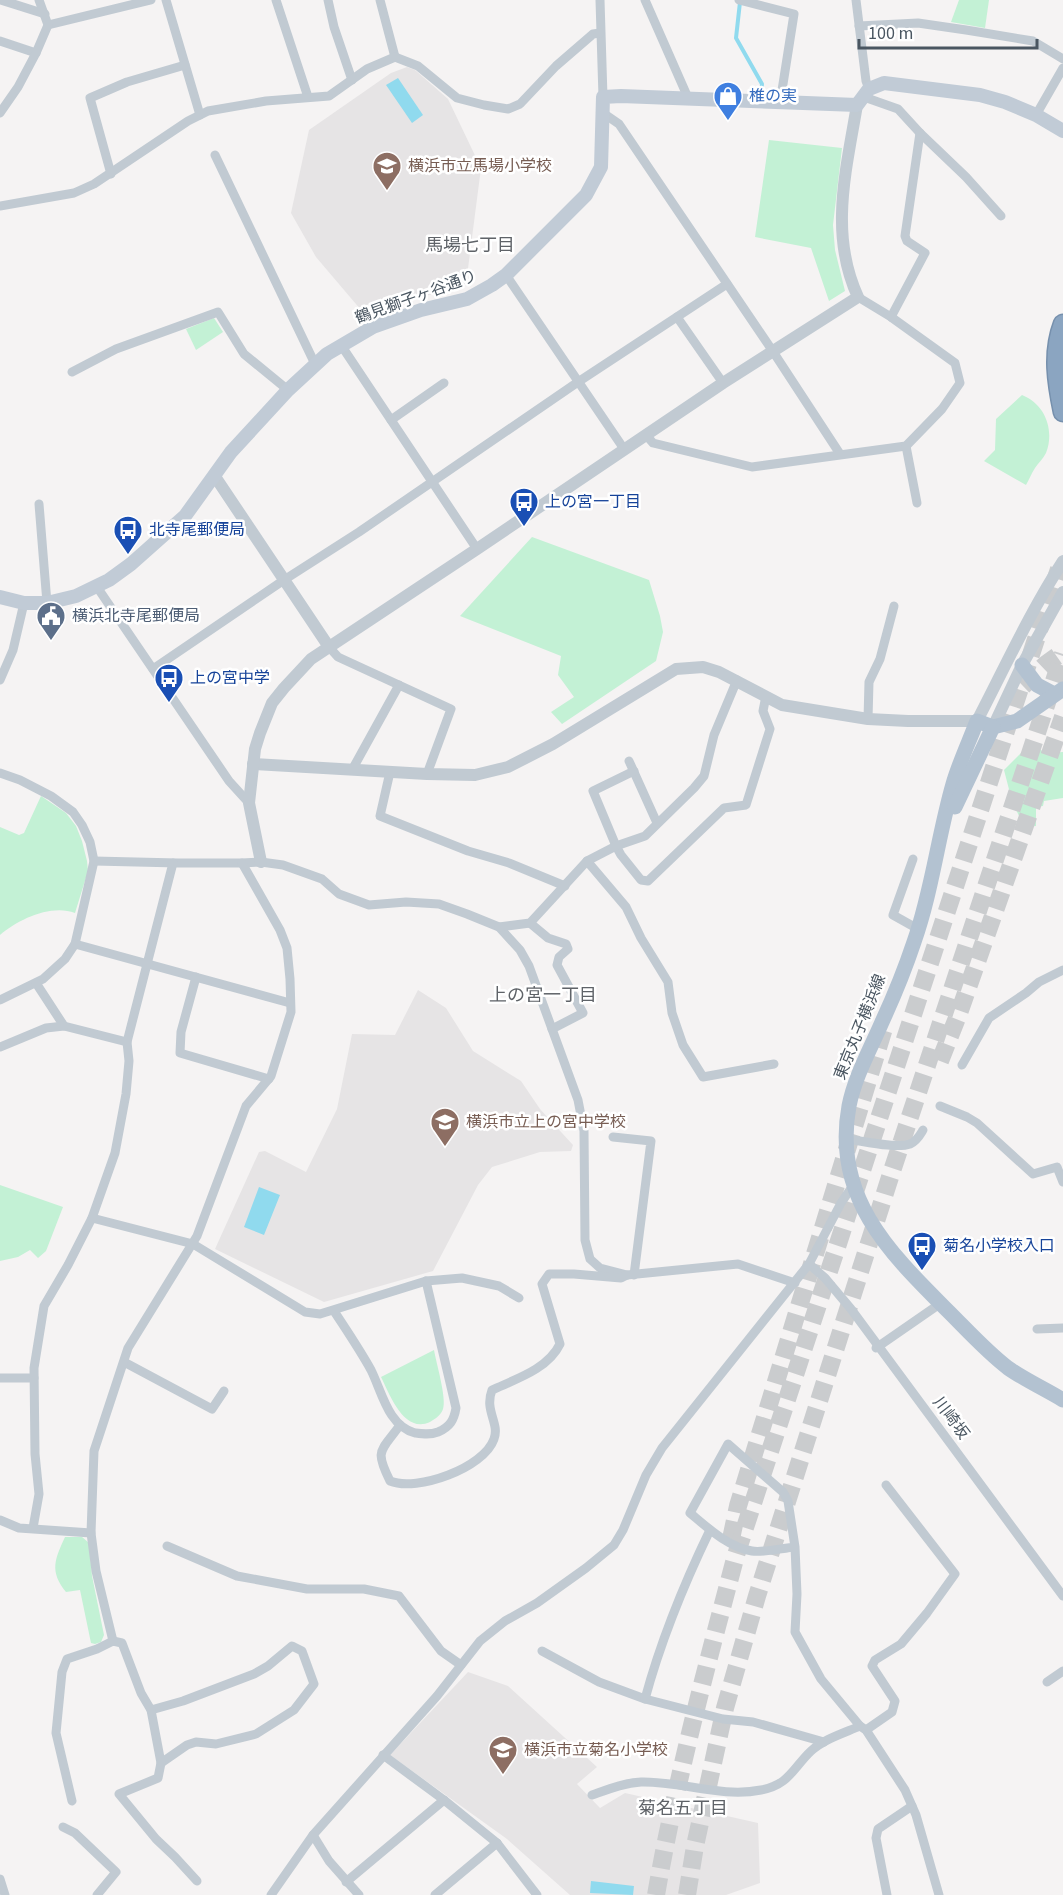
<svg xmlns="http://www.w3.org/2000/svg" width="1063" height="1895" font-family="'Source Sans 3','Noto Sans JP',sans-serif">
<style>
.education{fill:#e6e4e5}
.green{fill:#c3f1d5}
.water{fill:#90daee}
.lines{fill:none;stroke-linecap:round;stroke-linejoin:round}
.stream{stroke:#90daee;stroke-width:4}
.motorway-tunnel{stroke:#caccce;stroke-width:18;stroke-dasharray:18 9;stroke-linecap:butt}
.motorway-casing{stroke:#7690ad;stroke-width:21}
.minor{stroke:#c1cad2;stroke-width:9}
.tertiary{stroke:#c1cad2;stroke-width:12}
.secondary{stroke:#c1cbd6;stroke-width:14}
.primary{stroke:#b3c2d1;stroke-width:15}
.motorway{stroke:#8ba5c1;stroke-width:18}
.labels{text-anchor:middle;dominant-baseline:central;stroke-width:5;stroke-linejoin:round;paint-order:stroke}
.shop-label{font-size:16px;fill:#366cbe;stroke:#fff;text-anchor:start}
.education-label{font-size:16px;fill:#785e54;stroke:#fff;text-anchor:start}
.street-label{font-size:16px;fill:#4a5661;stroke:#fff}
.transit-label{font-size:16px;fill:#164399;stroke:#fff;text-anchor:start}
.service-label{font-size:16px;fill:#4e5e75;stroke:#fff;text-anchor:start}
.neighbourhood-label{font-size:18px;fill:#5f6368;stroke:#fff}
</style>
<rect width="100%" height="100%" fill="#f5f3f3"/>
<g class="education">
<polygon points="407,67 415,70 448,99 481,168 466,284 399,304 367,317 316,257 291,213 309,130 391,73"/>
<polygon points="418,990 446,1008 473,1051 521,1081 540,1109 573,1145 571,1151 540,1152 492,1167 478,1185 433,1271 324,1302 215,1249 259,1152 265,1151 306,1172 337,1109 352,1034 395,1035"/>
<polygon points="468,1672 508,1686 597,1767 577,1784 600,1808 625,1793 758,1823 760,1883 726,1895 570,1895 507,1839 390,1755"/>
</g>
<g class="green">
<polygon points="959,0 989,0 985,28 951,22"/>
<polygon points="769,140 842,148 833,225 835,250 845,291 829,301 811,248 755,237"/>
<polygon points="214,318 223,332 196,350 186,329"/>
<path d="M 1022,395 C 1045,404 1055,430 1046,453 C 1043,459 1038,463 1035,468 C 1031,474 1029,480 1026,485 L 984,461 L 995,450 L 996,419 Z"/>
<polygon points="532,537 649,580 660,616 663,632 656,661 562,724 551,712 574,697 558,675 561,656 460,616"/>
<polygon points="1033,741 1042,751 1047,750 1048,753 1063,752 1063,798 1044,801 1043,806 1036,807 1036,826 1023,827 1022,816 1019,816 1012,801 1004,770"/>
<path d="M 41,796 L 66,813 L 76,826 L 82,841 L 87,861 L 88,871 L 75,913 C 51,904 19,919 0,935 L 0,827 L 19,835 L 24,833 Z"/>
<polygon points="0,1185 63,1207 46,1251 38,1258 30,1250 18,1257 0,1261"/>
<path d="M 434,1350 C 436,1362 447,1399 443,1409 C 441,1415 435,1419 430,1422 C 404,1434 390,1395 381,1377 Z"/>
<path d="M 65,1537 L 82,1537 L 89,1543 L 92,1576 L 104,1635 L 101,1642 L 95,1644 L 91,1643 L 80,1590 L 66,1592 C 49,1571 55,1559 65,1537 Z"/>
</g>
<g class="water">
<polygon points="398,78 423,115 412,123 386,85"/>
<polygon points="259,1187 280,1195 264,1235 244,1227"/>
<polygon points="591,1881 634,1886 633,1895 590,1893"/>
</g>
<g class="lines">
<polyline class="stream" points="740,2 736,38 762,84 761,93"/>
<g class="motorway-tunnel">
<polyline points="1023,686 1046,664 1063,652"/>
<polyline points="940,1061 959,1013 1063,717"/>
<polyline points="731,1539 738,1506 885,1025"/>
<path d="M 656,1895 C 676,1780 706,1668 736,1555 L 1059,569"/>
<polyline points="687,1895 695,1846 725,1708 757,1596 891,1174 1063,654"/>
</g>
<g class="motorway-casing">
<path id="motorway" d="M 1063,324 C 1052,353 1057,383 1063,412"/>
</g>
<g class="minor">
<polyline points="1,0 45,14"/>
<polyline points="166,0 200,115"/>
<polyline points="276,0 308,97"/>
<polyline points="328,0 334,27 352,80"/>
<polyline points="380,0 395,57"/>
<polyline points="600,0 603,97"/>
<polyline points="645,0 689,100"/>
<polyline points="739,0 794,14 780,103"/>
<polyline points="856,0 866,81 869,89"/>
<polyline points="48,25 151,0"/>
<polyline points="859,26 918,23 966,30 1033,41 1063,59"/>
<polyline points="0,41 36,53"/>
<polyline points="864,97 898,109 920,133 966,177 1001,216"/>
<polyline points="0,113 18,87 36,53 48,25 39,0"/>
<polyline points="603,113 619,124 772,350 840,454"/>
<polyline points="1036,115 1063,68"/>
<polyline points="215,155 315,364"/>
<polyline points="111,174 90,98 127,82 185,65"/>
<polyline points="0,206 74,193 94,184 188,121 208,111 266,101 329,96 367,69 395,57 418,66 457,98 484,105 508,109 520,104 556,66 593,34 600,33"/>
<polyline points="506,275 624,449"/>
<polyline points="677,317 723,383"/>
<polyline points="891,317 925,253 907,241 905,236 920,133"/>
<polyline points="341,345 477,549"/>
<polyline points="72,372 116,349 218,312 244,354 288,390"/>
<polyline points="391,420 444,383"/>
<polyline points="646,435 653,443 752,467 906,446 942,409 960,383 955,363 891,317 858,297"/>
<polyline points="906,446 917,503"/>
<polyline points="39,504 47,603"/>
<polyline points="97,587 229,781 249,803"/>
<polyline points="329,647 338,657 451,709 427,774"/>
<polyline points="153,669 284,580 359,532 578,382 727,284"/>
<polyline points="0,680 13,650 24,603"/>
<polyline points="868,719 869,682 880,659 894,606"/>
<polyline points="629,761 657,823"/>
<polyline points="352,770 399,685"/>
<polyline points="634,771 593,791 616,846 621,855 641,880 648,881 724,808 746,805 770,729 763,711 766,696"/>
<polyline points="390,772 380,816 468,851 509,863 565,886"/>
<polyline points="0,773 20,780 51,796 73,812 82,825 90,842 94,861 75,944 65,959 43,979 0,1000"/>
<polyline points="913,859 893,915 918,929"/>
<polyline points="94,861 178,863 242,863 261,862 283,865 322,879 339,894 369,905 406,902 439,904 467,914 499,927 520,950 529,966 578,1100 584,1131 585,1240 590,1259 600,1268 627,1275"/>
<polyline points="587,861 626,907 641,938 668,982 672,1013 683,1045 703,1077 774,1064"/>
<polyline points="530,923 548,938 566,944 568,949 559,957 557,965 583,1013 552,1029"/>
<polyline points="499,927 530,923 587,861 616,846 645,836 694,788 704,776 714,735 737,680"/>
<polyline points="75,944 290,1003"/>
<polyline points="196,977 181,1032 180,1053 269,1079"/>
<polyline points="36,983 64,1026 127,1042"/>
<polyline points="0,1047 46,1028 64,1026"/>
<polyline points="962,1065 989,1018 1026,993 1039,982 1063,970"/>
<polyline points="940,1106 967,1117 977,1123 1033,1174 1057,1167 1063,1182"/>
<polyline points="613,1137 651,1141 634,1275"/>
<path d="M 847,1139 C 863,1141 896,1149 910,1144 C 917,1141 920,1135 923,1130"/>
<polyline points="92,1218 193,1244 305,1312 320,1314 426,1281 462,1278 499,1286 519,1298"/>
<polyline points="809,1264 825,1278 851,1309 1063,1596"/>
<path d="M 334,1311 C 347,1331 360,1350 371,1370 C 382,1392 388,1426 415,1433 C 423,1434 430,1435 438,1432 C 450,1427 454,1420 456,1408 L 426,1281"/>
<polyline points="1037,1329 1063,1328"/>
<polyline points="876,1348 941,1303"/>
<polyline points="124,1362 212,1409 224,1391"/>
<polyline points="0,1378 34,1378"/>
<path d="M 400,1425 C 381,1452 374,1449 390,1481 C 417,1492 484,1468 494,1439 C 500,1423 484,1411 492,1390 C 516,1379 548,1369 560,1344 L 542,1284 L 549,1274 L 574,1274 L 621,1278 L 627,1275 L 738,1264 L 795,1283"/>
<polyline points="0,1520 19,1528 91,1533"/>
<polyline points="33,1528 39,1494 35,1454 34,1368 44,1306 68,1265 92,1218 115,1153 126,1094 129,1061 127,1042 173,863"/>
<polyline points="167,1546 237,1576 307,1589 364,1589 399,1596 441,1651 461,1665"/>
<path d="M 795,1547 C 783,1548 763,1553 752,1551 C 728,1547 708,1528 690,1513 L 728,1444 L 783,1492 L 788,1501 L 795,1547 L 797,1594 L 795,1632 L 821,1679 L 860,1726 L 866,1730 L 905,1790 L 916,1815 L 939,1895"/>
<polyline points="113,1641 96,1571 91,1533 94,1451 128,1348 197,1236 246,1106 271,1076 291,1012 290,979 287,948 280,930 242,863"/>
<polyline points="542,1651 599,1682 645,1699 723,1719 753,1722 824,1742"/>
<polyline points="1047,1682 1063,1671"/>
<path d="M 645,1699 C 661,1640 683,1586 710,1530"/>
<polyline points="151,1710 183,1701 254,1674 268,1666 292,1646 302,1651 314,1684 294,1710 256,1734 216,1744 196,1742 187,1745 161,1763"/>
<polyline points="866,1730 892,1712 895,1701 872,1666 875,1660 901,1644 927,1613 955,1574 886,1485"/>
<polyline points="383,1755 444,1800 497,1843 537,1895"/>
<path d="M 592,1795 C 609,1789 624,1783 641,1782 C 681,1781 721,1798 761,1790 C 789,1785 793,1768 811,1751 C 824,1739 844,1733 860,1726"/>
<polyline points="72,1801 56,1733 62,1672 67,1659 97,1649 113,1641 122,1643 141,1693 151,1710 161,1763 158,1778 119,1794 156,1839 175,1857 197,1881"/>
<polyline points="63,1827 75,1833 116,1872 97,1895"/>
<polyline points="313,1835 329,1861 359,1895"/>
<polyline points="0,1879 5,1895"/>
<polyline points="346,1882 444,1800"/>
<polyline points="271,1895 313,1835 437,1696 480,1641 505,1621 537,1603 586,1568 614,1545 623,1530 646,1475 662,1448 809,1264 841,1203 854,1184"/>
<polyline points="435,1895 497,1843"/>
<polyline points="887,1895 876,1838 878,1829 912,1806"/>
</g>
<g class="tertiary">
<polyline points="214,475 329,647"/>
<polyline points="993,727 1022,665 1063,592"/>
<path d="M 253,764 L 427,774 L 475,775 L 508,767 L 553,744 L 676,669 L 703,667 L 719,672 L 782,705 L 868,719 L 908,721 L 977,721 C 1005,667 1030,612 1063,561"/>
<path d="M 261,862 L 249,803 L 255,749 L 260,733 L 272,703 L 284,688 L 311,659 L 477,549 L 723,383 L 858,297 C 829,234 846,171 857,105"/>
</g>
<polyline class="secondary" points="0,597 24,603 47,603 76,596 109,580 131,564 185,516 231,452 288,390 327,354 373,327 421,310 467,299 492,285 506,275 586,195 601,167 603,97 621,96 857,105 869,89 884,83 980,95 1005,102 1036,115 1063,131"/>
<g class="primary">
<polyline points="1022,665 1037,685 1054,694"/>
<path d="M 1063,689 L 1017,721 L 993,727 L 977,721 C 969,742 959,763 953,784 C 938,836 932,891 914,942 C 905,969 894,996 882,1022 C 870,1050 855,1076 849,1106 C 832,1198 891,1254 949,1312 C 968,1331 987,1352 1008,1368 C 1025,1380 1045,1389 1063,1400"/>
<polyline points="955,807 993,727"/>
</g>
<use href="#motorway" class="motorway"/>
</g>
<defs>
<g id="shop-pin" transform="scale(1.5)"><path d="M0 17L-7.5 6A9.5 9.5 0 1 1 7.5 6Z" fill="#3f7fe0" stroke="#fff"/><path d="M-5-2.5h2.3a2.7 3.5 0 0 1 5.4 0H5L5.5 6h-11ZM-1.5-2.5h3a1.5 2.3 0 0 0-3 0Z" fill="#fff"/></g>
<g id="school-pin" transform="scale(1.5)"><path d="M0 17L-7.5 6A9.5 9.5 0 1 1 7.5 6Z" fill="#8d6e63" stroke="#fff"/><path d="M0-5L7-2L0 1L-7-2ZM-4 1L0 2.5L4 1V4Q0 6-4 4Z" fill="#fff"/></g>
<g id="bus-pin" transform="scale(1.5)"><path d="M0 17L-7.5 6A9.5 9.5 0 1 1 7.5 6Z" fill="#1a4fb4" stroke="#fff"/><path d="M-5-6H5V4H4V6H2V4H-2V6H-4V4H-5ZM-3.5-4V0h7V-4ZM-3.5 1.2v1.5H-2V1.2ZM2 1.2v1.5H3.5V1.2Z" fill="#fff"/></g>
<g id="civic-pin" transform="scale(1.5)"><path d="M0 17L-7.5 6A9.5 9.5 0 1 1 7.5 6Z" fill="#5c6f8a" stroke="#fff"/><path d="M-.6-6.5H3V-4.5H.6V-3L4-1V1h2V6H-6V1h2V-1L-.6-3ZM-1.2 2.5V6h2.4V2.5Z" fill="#fff"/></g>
</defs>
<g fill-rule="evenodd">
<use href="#shop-pin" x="728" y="96"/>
<use href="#school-pin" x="387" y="166"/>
<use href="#bus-pin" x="524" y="502"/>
<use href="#bus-pin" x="128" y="530"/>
<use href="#civic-pin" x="51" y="616"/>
<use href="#bus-pin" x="169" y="678"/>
<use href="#school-pin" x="445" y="1122"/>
<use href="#bus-pin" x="922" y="1246"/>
<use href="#school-pin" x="503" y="1750"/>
</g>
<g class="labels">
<g class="shop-label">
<text x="749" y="96">椎の実</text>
</g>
<g class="education-label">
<text x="408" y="166">横浜市立馬場小学校</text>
<text x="466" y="1122">横浜市立上の宮中学校</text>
<text x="524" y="1750">横浜市立菊名小学校</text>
</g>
<g class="street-label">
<text transform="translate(416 297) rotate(-20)">鶴見獅子ヶ谷通り</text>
<text transform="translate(860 1027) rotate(-68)">東京丸子横浜線</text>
<text transform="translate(951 1418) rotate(53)">川崎坂</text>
</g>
<g class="transit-label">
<text x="545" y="502">上の宮一丁目</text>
<text x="149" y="530">北寺尾郵便局</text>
<text x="190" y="678">上の宮中学</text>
<text x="943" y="1246">菊名小学校入口</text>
</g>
<g class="service-label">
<text x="72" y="616">横浜北寺尾郵便局</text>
</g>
<g class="neighbourhood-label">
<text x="470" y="245">馬場七丁目</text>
<text x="543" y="995">上の宮一丁目</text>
<text x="683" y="1808">菊名五丁目</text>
</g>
</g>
<path d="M859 39v9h178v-9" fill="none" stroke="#4a5661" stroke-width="3"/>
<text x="868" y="39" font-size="18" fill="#4a5661" stroke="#ffffff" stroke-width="4.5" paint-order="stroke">100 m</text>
</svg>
